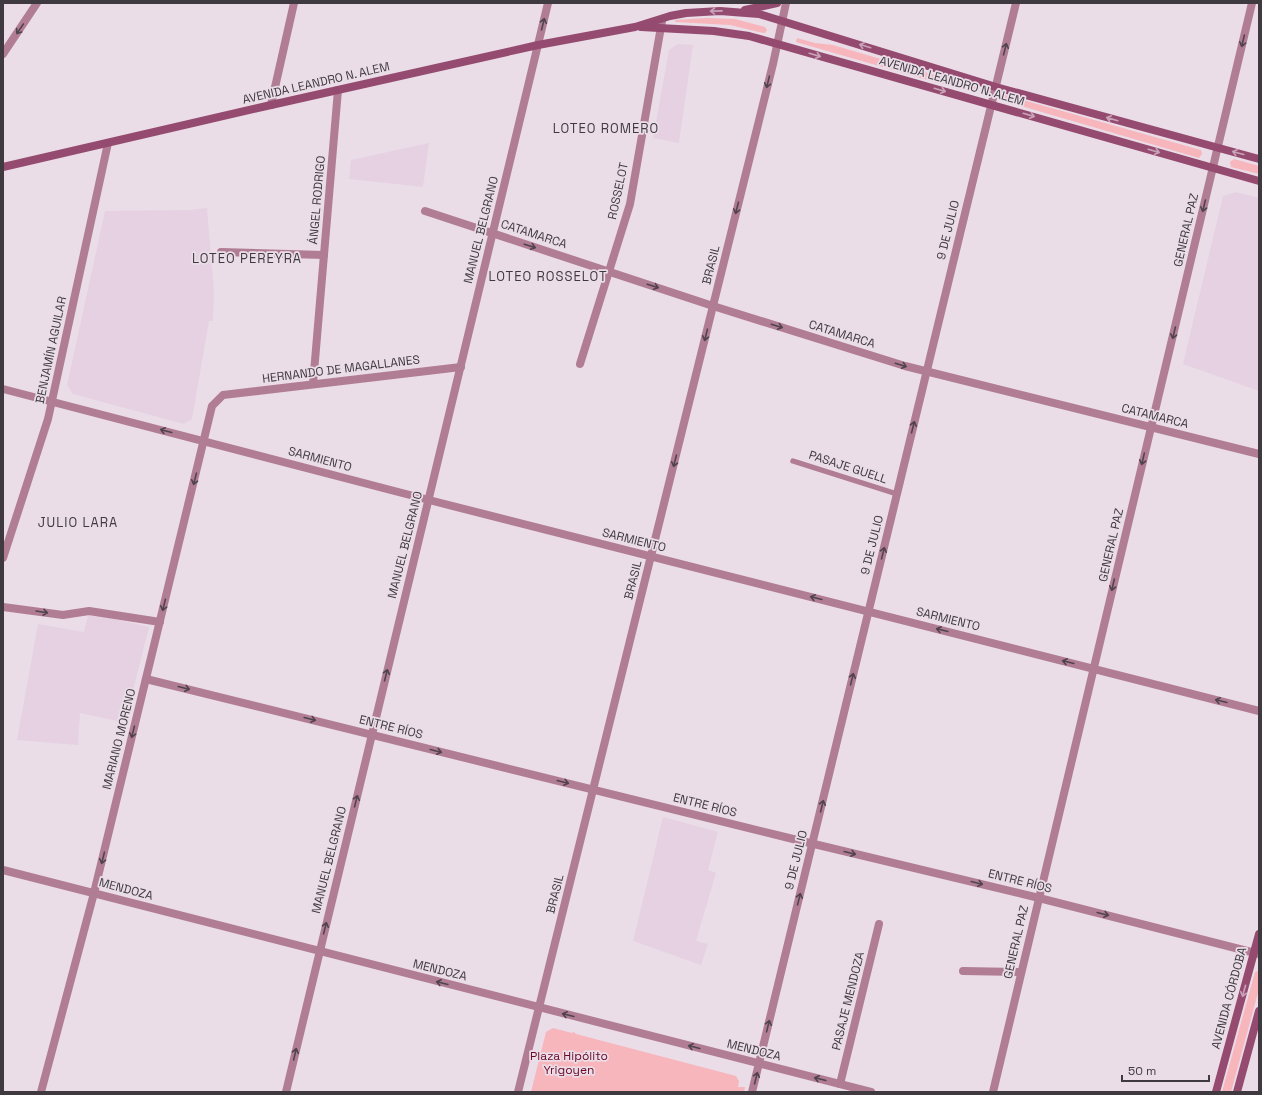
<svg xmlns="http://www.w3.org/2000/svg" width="1262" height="1095" font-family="'Space Grotesk',sans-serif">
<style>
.built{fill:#e5d1e2}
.green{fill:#f7b5bc}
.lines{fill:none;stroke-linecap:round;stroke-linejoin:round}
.lane{stroke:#b17d94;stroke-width:5.5}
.street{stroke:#b17d94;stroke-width:8}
.secondary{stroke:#954b6f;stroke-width:8}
.oneway{stroke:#c8a3b8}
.oneway2{stroke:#50444c}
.labels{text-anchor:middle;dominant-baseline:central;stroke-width:3.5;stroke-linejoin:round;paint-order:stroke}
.street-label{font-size:12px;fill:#3f3a3f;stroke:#eadde8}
.park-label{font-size:12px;fill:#6a0725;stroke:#eadde8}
.neighbourhood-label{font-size:13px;letter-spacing:1px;fill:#3f3a3f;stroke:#eadde8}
</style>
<rect width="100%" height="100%" fill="#eadde8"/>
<g class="built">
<polygon points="678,44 693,45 679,143 653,138 669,50"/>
<polygon points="429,143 423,187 349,179 351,160"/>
<polygon points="1236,192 1259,198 1259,391 1183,364 1223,196"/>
<polygon points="207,208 214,292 213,321 209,321 192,419 184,424 73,394 67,385 105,211 189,210"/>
<polygon points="88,615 102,616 149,627 129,706 121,704 117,721 80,713 78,745 17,740 38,624 84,632"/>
<polygon points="663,817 718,832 708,870 716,873 696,941 708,944 701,965 633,941"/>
</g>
<g class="green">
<polygon points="707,18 735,19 765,27 767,30 765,33 763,33 730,25 675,22 675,20"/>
<polygon points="797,38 815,43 833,45 979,88 979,89 978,91 953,84 938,83 796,42"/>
<polygon points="1005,95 1201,150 1202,154 1199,158 1004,101 1003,98"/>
<polygon points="1234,159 1259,166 1259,174 1231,167 1230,162"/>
<polygon points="1259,971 1259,989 1231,1092 1222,1092 1255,972"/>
<polygon points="553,1028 572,1033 574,1032 576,1034 736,1076 739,1081 738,1087 745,1087 744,1092 531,1092 546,1032"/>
</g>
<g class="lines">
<polyline class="lane" points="793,461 897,494"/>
<g class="street">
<polyline points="3,54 37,3"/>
<polyline points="271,105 294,3"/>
<polyline points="425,211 713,306 905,366 1259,454"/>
<polyline points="221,252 324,255"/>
<polyline points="580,364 630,204 662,21"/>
<polyline points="313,384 338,90"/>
<polyline points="3,389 429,500 1259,711"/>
<polyline points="3,558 48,419 108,143"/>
<polyline points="3,607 63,615 89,611 160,622"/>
<polyline points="146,679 789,838 1039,898 1259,954"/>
<polyline points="3,870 871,1092"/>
<polyline points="963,971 1021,972"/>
<polyline points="840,1084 879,924"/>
<polyline points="41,1092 94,893 212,406 223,395 461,367"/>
<polyline points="286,1092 548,3"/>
<polyline points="518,1092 773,64 786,3"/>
<polyline points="752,1092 1016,3"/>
<polyline points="993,1092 1252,3"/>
</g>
<g class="secondary">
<polyline points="745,10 777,3"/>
<polyline points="641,27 714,31 749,36 1259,181"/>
<polyline points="3,167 271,105 538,45 635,27 670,16 686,13 720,11 759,14 996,87 1259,159"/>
<polyline points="1216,1092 1259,934"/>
<polyline points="1237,1092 1259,1011"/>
</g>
</g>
<defs><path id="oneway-shaft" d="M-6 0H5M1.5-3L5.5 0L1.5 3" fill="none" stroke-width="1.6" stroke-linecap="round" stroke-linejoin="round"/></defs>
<g class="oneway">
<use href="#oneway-shaft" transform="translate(716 11) rotate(179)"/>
<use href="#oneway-shaft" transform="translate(865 46) rotate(-163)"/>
<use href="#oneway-shaft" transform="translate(815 55) rotate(16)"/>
<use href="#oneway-shaft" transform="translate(940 90) rotate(16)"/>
<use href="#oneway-shaft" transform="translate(1029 115) rotate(16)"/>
<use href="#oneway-shaft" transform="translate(1112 119) rotate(-164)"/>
<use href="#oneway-shaft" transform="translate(1154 151) rotate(16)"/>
<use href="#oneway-shaft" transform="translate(1238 153) rotate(-165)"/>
<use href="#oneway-shaft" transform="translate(1244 991) rotate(105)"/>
</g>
<g class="oneway2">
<use href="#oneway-shaft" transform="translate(543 24) rotate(-76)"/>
<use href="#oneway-shaft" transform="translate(20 29) rotate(124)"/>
<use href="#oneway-shaft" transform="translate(1243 41) rotate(103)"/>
<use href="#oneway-shaft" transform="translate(1005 49) rotate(-76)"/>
<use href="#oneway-shaft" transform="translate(768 82) rotate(104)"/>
<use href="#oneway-shaft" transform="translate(1204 206) rotate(103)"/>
<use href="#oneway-shaft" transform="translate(737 208) rotate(104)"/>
<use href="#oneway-shaft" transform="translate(530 246) rotate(18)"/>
<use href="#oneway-shaft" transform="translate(653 286) rotate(18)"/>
<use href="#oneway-shaft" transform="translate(777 326) rotate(17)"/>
<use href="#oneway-shaft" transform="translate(1174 333) rotate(103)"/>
<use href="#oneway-shaft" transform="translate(706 335) rotate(104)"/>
<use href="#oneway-shaft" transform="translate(901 365) rotate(17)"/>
<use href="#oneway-shaft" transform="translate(913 427) rotate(-76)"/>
<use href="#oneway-shaft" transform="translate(166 431) rotate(-165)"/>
<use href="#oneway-shaft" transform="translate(1143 459) rotate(103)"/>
<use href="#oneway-shaft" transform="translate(675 461) rotate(104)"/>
<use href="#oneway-shaft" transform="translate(195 479) rotate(104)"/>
<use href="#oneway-shaft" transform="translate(883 553) rotate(-76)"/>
<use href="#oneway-shaft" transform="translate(1113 585) rotate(103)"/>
<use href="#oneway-shaft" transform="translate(816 598) rotate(-166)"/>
<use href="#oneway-shaft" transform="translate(164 605) rotate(104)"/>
<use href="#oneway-shaft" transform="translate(42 612) rotate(9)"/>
<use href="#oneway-shaft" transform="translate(942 630) rotate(-166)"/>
<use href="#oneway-shaft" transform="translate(1068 662) rotate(-166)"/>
<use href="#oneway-shaft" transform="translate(386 675) rotate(-76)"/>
<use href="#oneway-shaft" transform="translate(852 679) rotate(-76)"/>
<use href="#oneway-shaft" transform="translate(184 688) rotate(14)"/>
<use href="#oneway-shaft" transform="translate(1221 701) rotate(-166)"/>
<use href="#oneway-shaft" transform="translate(310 719) rotate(14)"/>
<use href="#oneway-shaft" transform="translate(133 732) rotate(104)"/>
<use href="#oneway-shaft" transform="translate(436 751) rotate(14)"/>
<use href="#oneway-shaft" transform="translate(563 782) rotate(14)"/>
<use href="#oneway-shaft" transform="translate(356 801) rotate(-76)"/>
<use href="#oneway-shaft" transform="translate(822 806) rotate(-76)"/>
<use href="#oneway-shaft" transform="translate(850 853) rotate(14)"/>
<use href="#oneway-shaft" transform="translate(103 858) rotate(104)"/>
<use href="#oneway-shaft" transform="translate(977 883) rotate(14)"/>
<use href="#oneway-shaft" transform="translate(799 899) rotate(-76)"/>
<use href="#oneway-shaft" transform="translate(1103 914) rotate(14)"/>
<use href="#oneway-shaft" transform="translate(325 928) rotate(-76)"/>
<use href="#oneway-shaft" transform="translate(442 983) rotate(-166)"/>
<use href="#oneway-shaft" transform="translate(568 1015) rotate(-166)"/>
<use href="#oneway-shaft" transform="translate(768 1026) rotate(-76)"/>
<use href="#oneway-shaft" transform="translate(694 1047) rotate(-166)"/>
<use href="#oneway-shaft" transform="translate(295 1054) rotate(-77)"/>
<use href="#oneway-shaft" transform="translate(756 1078) rotate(-76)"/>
<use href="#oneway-shaft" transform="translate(820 1079) rotate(-166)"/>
</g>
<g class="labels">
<g class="street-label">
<text transform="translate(952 81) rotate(16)">AVENIDA LEANDRO N. ALEM</text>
<text transform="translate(316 83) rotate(-13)">AVENIDA LEANDRO N. ALEM</text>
<text transform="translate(618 191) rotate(-78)">ROSSELOT</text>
<text transform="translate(317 200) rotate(-85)">ÁNGEL RODRIGO</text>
<text transform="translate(481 230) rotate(-76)">MANUEL BELGRANO</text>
<text transform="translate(948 230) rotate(-76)">9 DE JULIO</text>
<text transform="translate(1186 230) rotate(-77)">GENERAL PAZ</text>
<text transform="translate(534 234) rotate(18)">CATAMARCA</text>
<text transform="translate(711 265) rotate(-76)">BRASIL</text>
<text transform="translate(842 334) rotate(17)">CATAMARCA</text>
<text transform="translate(51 350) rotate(-78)">BENJAMÍN AGUILAR</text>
<text transform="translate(341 369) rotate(-7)">HERNANDO DE MAGALLANES</text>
<text transform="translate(1155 416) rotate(14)">CATAMARCA</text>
<text transform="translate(320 459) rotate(15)">SARMIENTO</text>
<text transform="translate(848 467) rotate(18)">PASAJE GUELL</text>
<text transform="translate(634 540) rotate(14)">SARMIENTO</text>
<text transform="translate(405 545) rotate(-76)">MANUEL BELGRANO</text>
<text transform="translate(872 545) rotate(-76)">9 DE JULIO</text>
<text transform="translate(1111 545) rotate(-77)">GENERAL PAZ</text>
<text transform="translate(633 580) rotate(-76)">BRASIL</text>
<text transform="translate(948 619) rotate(14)">SARMIENTO</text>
<text transform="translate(391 727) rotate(14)">ENTRE RÍOS</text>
<text transform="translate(119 739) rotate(-76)">MARIANO MORENO</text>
<text transform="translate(705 805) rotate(14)">ENTRE RÍOS</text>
<text transform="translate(329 860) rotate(-76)">MANUEL BELGRANO</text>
<text transform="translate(796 860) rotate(-76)">9 DE JULIO</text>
<text transform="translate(1020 881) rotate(14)">ENTRE RÍOS</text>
<text transform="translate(126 889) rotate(15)">MENDOZA</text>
<text transform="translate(555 894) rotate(-76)">BRASIL</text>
<text transform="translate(1016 942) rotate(-77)">GENERAL PAZ</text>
<text transform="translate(440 970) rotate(14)">MENDOZA</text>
<text transform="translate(1229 998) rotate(-75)">AVENIDA CÓRDOBA</text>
<text transform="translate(848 1001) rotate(-76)">PASAJE MENDOZA</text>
<text transform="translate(754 1050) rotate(14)">MENDOZA</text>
</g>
<g class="park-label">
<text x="569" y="1056">Plaza Hipólito<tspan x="569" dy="14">Yrigoyen</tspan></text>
</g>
<g class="neighbourhood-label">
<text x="606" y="128">LOTEO ROMERO</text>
<text x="247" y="258">LOTEO PEREYRA</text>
<text x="548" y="276">LOTEO ROSSELOT</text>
<text x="78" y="522">JULIO LARA</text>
</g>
</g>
<rect width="1262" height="1095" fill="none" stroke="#3f3a3f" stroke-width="8"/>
<path d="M1122 1075v6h87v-6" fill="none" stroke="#3f3a3f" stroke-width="2"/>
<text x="1128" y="1075" font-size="12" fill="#3f3a3f" stroke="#eadde8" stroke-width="3" paint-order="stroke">50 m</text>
</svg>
